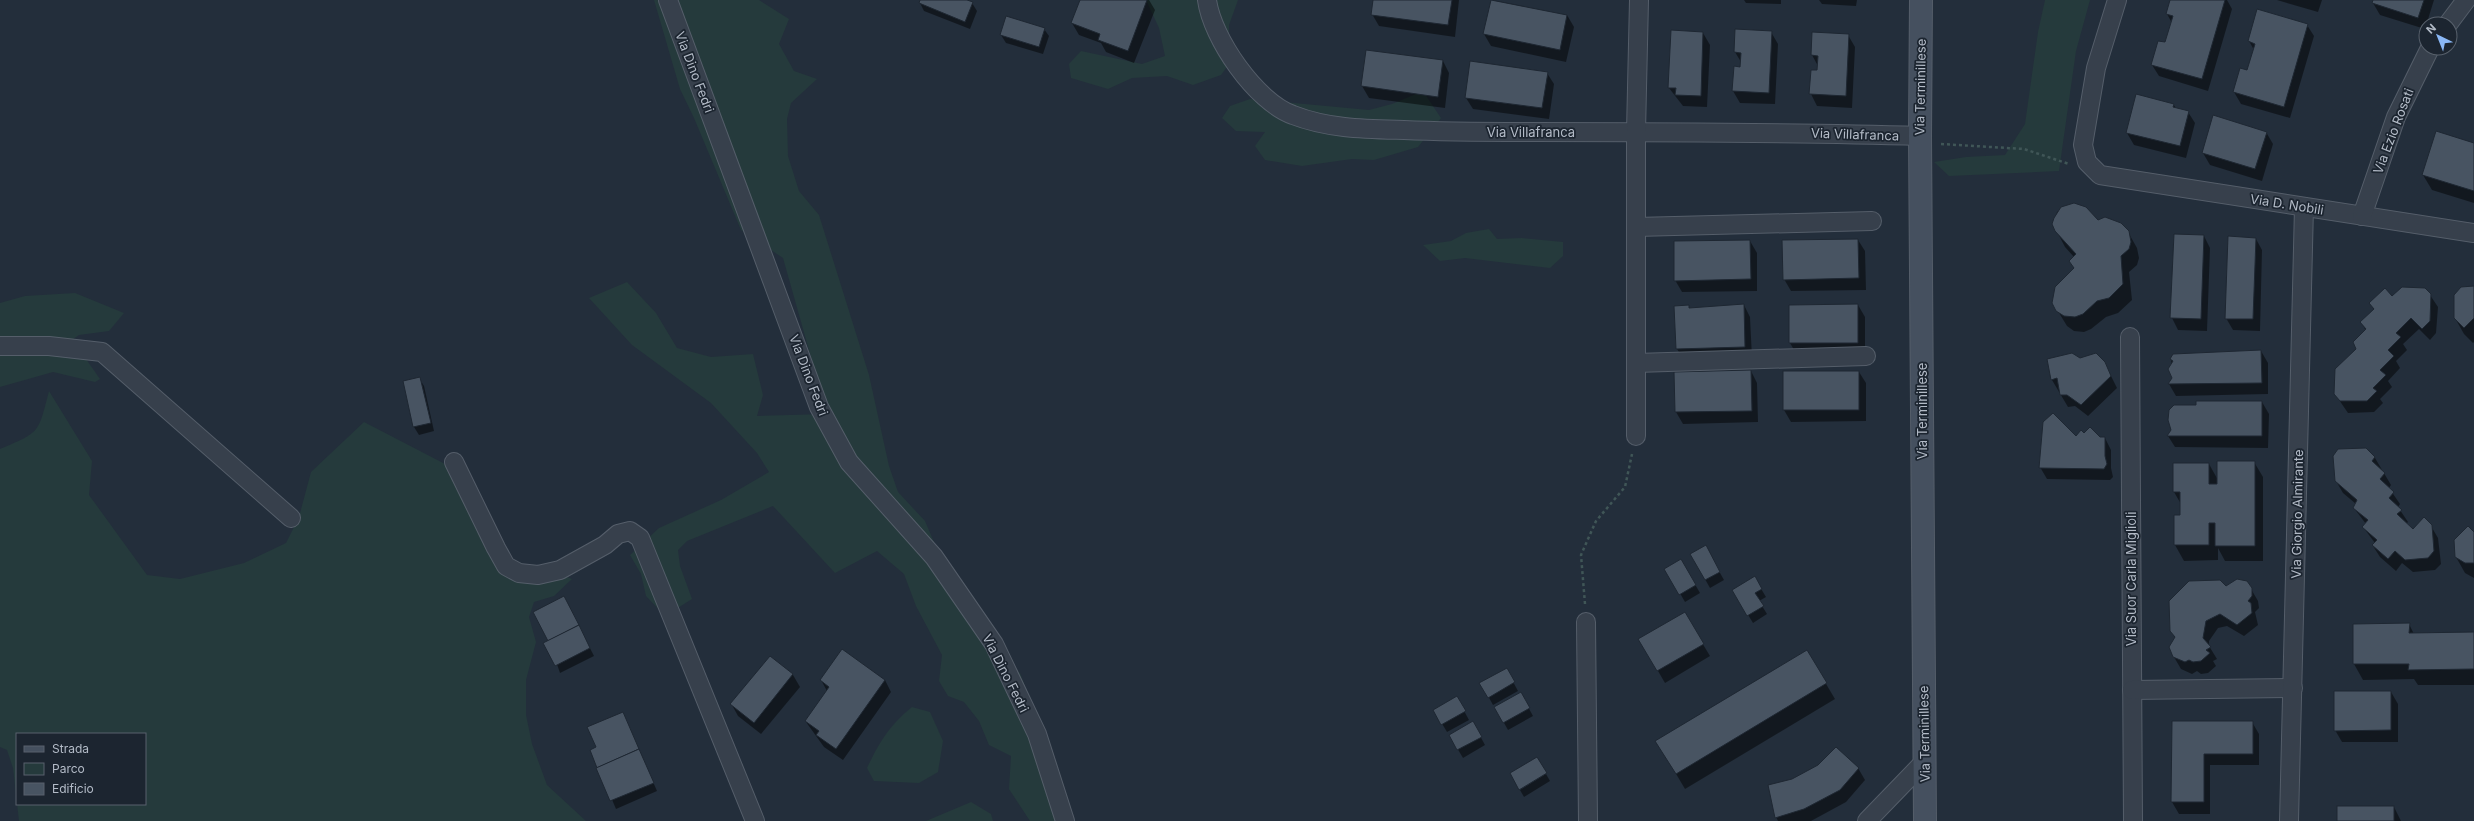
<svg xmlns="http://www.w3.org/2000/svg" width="2474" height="821" font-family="Inter,sans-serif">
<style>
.green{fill:#253a3c;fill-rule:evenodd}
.shadow{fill:#0007}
.building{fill:#485462;stroke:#1e2732}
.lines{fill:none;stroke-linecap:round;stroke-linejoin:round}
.minor-casing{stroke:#555e6a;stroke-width:20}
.secondary-casing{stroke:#555e6a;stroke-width:24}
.path{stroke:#405657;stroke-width:2.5;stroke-dasharray:3 3;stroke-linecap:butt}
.minor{stroke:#37404c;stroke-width:18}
.secondary{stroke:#45505f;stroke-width:22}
.labels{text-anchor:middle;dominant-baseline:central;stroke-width:3.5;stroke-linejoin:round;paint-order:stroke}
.street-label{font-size:13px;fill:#b3bbc7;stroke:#1c2530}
</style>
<rect width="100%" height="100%" fill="#232e3b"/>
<g class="green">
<polygon points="654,0 759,0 789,19 779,44 794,71 817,79 791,103 787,119 788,156 799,191 819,215 869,375 889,466 898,492 925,521 951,582 984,644 1020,673 1029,697 1060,821 1030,821 1009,789 1011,756 989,745 979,721 964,702 948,696 939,681 942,655 916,606 904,574 877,551 835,573 773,506 687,541 678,550 680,566 692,599 665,616 646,596 641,574 630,555 659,528 721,500 769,472 757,453 711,403 632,345 589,298 627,282 656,313 677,348 711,357 753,354 763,395 757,416 827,414 783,258 741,230 694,118 680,89"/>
<polygon points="1146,0 1238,0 1229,25 1229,64 1221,75 1193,85 1167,76 1132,78 1108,89 1071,78 1069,64 1081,51 1142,64 1165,56 1159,28"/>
<polygon points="2045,0 2090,0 2076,51 2059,171 1949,176 1934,162 1966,157 2005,155 2025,124 2038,32"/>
<polygon points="1423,91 1441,118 1418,147 1374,160 1352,159 1302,166 1265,160 1255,146 1265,132 1236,131 1222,118 1230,106 1250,99 1369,110 1392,104"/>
<polygon points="1489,229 1497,239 1522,238 1563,242 1563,256 1550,268 1465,258 1440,261 1423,245 1451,241 1466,233"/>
<polygon points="75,293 124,313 109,331 79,335 60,348 86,359 100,379 95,382 53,372 0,387 0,303 25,296"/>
<path d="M 49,391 L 92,461 L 89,495 L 147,575 L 180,579 L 244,563 L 286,543 L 299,517 L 311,472 L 364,422 L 445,464 L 474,515 L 498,564 L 559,574 L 572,579 L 554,596 L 534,602 L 529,617 L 536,642 L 526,680 L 526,715 L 532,744 L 547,785 L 586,821 L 19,821 L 13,768 L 7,750 L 0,747 L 0,449 C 41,432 38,433 49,391 ZM 17,734 L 145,734 L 145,804 L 17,804 Z"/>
<path d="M 912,707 L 930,712 L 943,741 L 938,772 L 919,783 L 874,781 L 867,768 C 879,742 890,725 912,707 Z"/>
<polygon points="971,802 991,814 993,821 926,821"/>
</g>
<g class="shadow">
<polygon points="921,0 964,0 972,3 977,11 970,29 924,11 920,3"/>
<polygon points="1081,0 1149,0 1155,10 1134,63 1106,52 1101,43 1079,35 1072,23"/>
<polygon points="1374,0 1459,0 1455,37 1379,26 1372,14"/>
<polygon points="1492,0 1567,15 1574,27 1566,62 1491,46 1484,34"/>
<polygon points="1744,0 1781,0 1781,4 1746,3"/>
<polygon points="1819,0 1857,0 1856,6 1822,4"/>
<polygon points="2171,0 2227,0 2232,9 2208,91 2159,76 2152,65 2166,44 2172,23 2167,14"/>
<polygon points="2277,0 2322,0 2318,12"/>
<polygon points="2374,0 2434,0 2425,29 2380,15 2373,3"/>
<polygon points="2258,10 2307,25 2314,36 2290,118 2241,104 2234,92 2248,71 2254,50 2249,41"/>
<polygon points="1044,29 1049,36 1043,54 1006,43 1001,35"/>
<polygon points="1771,32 1778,44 1775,104 1740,103 1733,91 1741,62 1735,52"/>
<polygon points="1703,33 1710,45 1707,107 1683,106 1669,88"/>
<polygon points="1848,35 1855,47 1852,108 1817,106 1811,94 1812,71 1818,71 1818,66 1812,55"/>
<polygon points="1443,61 1449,73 1445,108 1369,98 1362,86"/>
<polygon points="1547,73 1554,84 1549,119 1473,109 1466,98"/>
<polygon points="2173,104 2176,108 2188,112 2195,123 2186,158 2134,145 2127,133"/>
<polygon points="2266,132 2273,144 2262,181 2210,165 2203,153"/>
<polygon points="2474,144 2474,203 2432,190 2423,175"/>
<polygon points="2068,205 2080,205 2098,221 2128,232 2137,248 2139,258 2137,265 2129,272 2132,300 2118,313 2106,317 2091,329 2084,332 2074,331 2067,326 2053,303 2075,269 2074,257 2065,247 2053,224 2057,212"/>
<polygon points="2204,236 2210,248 2207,331 2178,330 2172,318"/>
<polygon points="2256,239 2262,250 2260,331 2233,330 2226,318"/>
<polygon points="1858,240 1865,251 1866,290 1791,291 1784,279"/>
<polygon points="1750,241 1757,253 1757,291 1682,292 1675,280"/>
<polygon points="2474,287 2474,342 2473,343 2464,334 2455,318"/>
<polygon points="2430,295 2438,307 2436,333 2430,340 2419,329 2403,344 2407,350 2396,361 2400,368 2388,381 2392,387 2380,399 2383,403 2374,412 2348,413 2335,394 2366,331 2361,322 2374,310 2370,303 2392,297"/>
<polygon points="1744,305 1750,317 1752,358 1684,360 1677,349 1688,306 1690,309"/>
<polygon points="1858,305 1865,317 1865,354 1797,355 1790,343 1790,306"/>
<polygon points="2261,351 2268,363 2268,394 2176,396 2169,384 2173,378 2171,359"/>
<polygon points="2079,359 2104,362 2117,388 2088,416 2075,406 2068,407 2052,380 2048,360"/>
<polygon points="1751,371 1757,383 1758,422 1683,424 1676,412 1675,373"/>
<polygon points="1859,372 1866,383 1866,421 1791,422 1784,410"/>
<polygon points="419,378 424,386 434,431 419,435 414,427 404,382"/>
<polygon points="2262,402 2269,414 2268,448 2175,447 2168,436"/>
<polygon points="2084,434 2105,438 2111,450 2111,468 2113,477 2110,480 2047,479 2040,467 2076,437"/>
<polygon points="2365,449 2375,458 2391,485 2389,488 2400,504 2398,507 2408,522 2406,524 2413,530 2431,526 2438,538 2441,564 2435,570 2413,572 2402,563 2396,571 2380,557 2373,546 2375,543 2363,527 2366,524 2354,508 2356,504 2343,493 2336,481"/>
<polygon points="2254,462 2263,477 2263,561 2225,561 2218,548 2218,560 2184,561 2175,545 2181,516 2181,504 2174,492 2209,464 2218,480"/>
<polygon points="2474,534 2474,578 2465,573 2456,557"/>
<polygon points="1705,546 1724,580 1710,588 1691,554"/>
<polygon points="1681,560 1700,593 1685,602 1666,569"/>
<polygon points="1754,577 1766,597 1759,601 1767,614 1753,623 1733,590"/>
<polygon points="2247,582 2258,601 2259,608 2255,612 2258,625 2244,636 2227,626 2218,628 2209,641 2209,646 2217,659 2213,661 2216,666 2208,673 2201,674 2197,671 2192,674 2181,669 2174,657 2175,638 2171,631 2226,588"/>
<polygon points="568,605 594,656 560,673 549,641"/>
<polygon points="1684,613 1710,656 1665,683 1640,640"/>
<polygon points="2409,624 2414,634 2474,633 2474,685 2418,685 2414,679 2363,680 2354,664"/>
<polygon points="1807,652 1835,699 1685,789 1666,757"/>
<polygon points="770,657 793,675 800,687 761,734 738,716 732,705"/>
<polygon points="1506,669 1518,691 1493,705 1481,683"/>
<polygon points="821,680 885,680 891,692 843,760 824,747 806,722 827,691"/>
<polygon points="2391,692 2398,704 2398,742 2342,742 2335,730"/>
<polygon points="1521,694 1533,716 1508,730 1495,707"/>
<polygon points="1457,698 1469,720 1447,732 1434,710"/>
<polygon points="623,713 657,791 616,809 591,750 597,748"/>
<polygon points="2173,722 2252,722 2259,734 2259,765 2210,765 2210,814 2179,814 2172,802"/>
<polygon points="1473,723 1485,745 1463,758 1450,736"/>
<polygon points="1858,768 1865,780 1846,802 1811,821 1778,821 1776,817"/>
<polygon points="1546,774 1550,781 1524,797 1520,790"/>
<polygon points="2394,807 2401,821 2338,821"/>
</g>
<g class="building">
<polygon points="920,0 967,0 973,2 965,22 919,3"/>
<polygon points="1080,0 1147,0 1128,51 1098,40 1100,34 1071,23"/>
<polygon points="1373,0 1452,0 1448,25 1371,15"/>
<polygon points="1491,0 1567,15 1560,50 1483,34"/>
<polygon points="2170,0 2225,0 2202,79 2151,65 2158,41 2165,42 2173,16 2166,14"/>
<polygon points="2373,0 2424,0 2418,18 2372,3"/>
<polygon points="2257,9 2308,24 2284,107 2233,92 2240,68 2247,70 2255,44 2248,41"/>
<polygon points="1006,16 1045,28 1039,47 1000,35"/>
<polygon points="1735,29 1772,31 1769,93 1732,91 1734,66 1740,67 1741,53 1734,52"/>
<polygon points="1671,30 1703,32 1701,96 1675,95 1676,88 1668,88"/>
<polygon points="1812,32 1849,34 1846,96 1809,94 1811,70 1817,70 1818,56 1811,55"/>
<polygon points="1366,50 1443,60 1438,97 1361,86"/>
<polygon points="1470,61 1548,72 1542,108 1465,98"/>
<polygon points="2136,94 2174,104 2173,107 2189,111 2180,146 2126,133"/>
<polygon points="2213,115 2267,132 2255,169 2202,153"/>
<polygon points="2436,131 2474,143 2474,191 2422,175"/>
<polygon points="2074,203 2086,207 2098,220 2105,217 2121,223 2129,231 2131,242 2129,249 2121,256 2123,284 2109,298 2097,301 2083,314 2075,317 2064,316 2056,311 2052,303 2055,287 2074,268 2069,261 2076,254 2055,231 2052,224 2054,218 2061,207"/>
<polygon points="2174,234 2204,235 2201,319 2170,318"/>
<polygon points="2228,236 2256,238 2253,319 2225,319"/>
<polygon points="1858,239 1859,278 1783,280 1782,240"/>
<polygon points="1750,240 1751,279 1674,281 1674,241"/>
<polygon points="2474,286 2474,318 2464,328 2454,318 2454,295 2461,287"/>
<polygon points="2402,287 2425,288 2431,294 2430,321 2422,329 2411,318 2396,333 2401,337 2388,350 2394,356 2380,370 2386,375 2373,388 2377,391 2367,401 2340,401 2334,394 2335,369 2356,349 2353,342 2366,329 2360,322 2374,309 2369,303 2385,288 2392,296"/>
<polygon points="1744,304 1745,347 1676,349 1674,306 1689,305 1689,308"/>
<polygon points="1858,304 1858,343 1789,343 1789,305"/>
<polygon points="2261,350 2262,383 2168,384 2172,378 2168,369 2173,361 2170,359 2173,354"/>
<polygon points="2072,353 2080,358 2096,353 2105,362 2111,376 2081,405 2067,395 2060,395 2057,378 2051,380 2047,359"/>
<polygon points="1751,370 1752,411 1675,412 1674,372"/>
<rect x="1783" y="371" width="76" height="39"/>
<polygon points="420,377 431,423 413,427 403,381"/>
<polygon points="2196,401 2262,401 2262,436 2167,436 2171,430 2168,420 2169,410 2174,405 2196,405"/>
<polygon points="2053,413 2076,436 2081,430 2084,433 2090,427 2100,437 2105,437 2105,456 2107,464 2104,469 2039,468 2043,422"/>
<polygon points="2366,448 2375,457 2372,461 2385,473 2380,479 2394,492 2389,498 2402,510 2397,514 2413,529 2424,517 2432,525 2434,551 2428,558 2405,560 2395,551 2388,559 2372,545 2377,540 2362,527 2368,520 2353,508 2357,500 2335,481 2333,456 2338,449"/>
<polygon points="2217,461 2255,461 2255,546 2215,546 2215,523 2209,523 2209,545 2174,545 2174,515 2180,515 2180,492 2173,492 2173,463 2209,463 2209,484 2217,484"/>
<polygon points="2468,526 2474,532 2474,563 2465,563 2455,557 2454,540"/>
<polygon points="1706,545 1720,572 1705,580 1690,554"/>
<polygon points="1681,559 1696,585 1679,595 1664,569"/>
<polygon points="1755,576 1762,589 1755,593 1764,606 1747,616 1732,590"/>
<polygon points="2237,579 2247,581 2252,588 2252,596 2248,601 2251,603 2252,613 2237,625 2220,614 2206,621 2203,638 2211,647 2206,650 2210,653 2201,661 2193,662 2189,660 2185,662 2173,657 2169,647 2175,637 2170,631 2169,601 2189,581 2220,580 2226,586"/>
<polygon points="564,596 579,625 548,641 533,612"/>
<polygon points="1685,612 1704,644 1657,671 1638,639"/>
<polygon points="2410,623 2409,633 2474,632 2474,669 2408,670 2409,664 2353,664 2353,624"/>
<polygon points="579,625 590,648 555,666 543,643"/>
<polygon points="842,649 885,680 836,749 816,735 819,731 805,721 829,687 820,680"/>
<polygon points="1807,650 1827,683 1676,774 1655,741"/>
<polygon points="770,656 793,674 754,723 730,704"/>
<polygon points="1507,668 1515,682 1488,698 1479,683"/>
<polygon points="2334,691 2391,691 2391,730 2334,731"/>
<polygon points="1521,692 1530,708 1503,723 1494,707"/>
<polygon points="1457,696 1466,711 1441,725 1433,710"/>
<polygon points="623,712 639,749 597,768 590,750 596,747 587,727"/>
<polygon points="1473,721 1482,737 1457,750 1449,735"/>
<polygon points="2172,721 2253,721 2253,754 2204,754 2204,802 2171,802"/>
<polygon points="1836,747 1859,768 1840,790 1804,809 1775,818 1768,785 1792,779 1818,765"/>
<polygon points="639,749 654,783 610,801 596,768"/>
<polygon points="1537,757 1547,773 1519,790 1510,773"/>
<rect x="2337" y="806" width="57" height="15"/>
</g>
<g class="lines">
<g class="minor-casing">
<g id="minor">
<polyline points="668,0 819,407 849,462 934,557 994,644 1037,734 1065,821"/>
<path d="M 1207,0 C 1212,38 1256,102 1293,115 C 1329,129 1366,129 1404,130 C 1447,132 1490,132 1533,132 C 1662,132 1791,132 1920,136"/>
<polyline points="2117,0 2096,68 2083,145 2087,162 2100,175 2474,233"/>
<polyline points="2448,24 2466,0"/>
<polyline points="2362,216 2396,117 2430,48"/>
<polyline points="1636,227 1872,221"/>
<polyline points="2130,337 2133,821"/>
<polyline points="0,346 49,346 102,352 291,518"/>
<polyline points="1636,363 1866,356"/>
<polyline points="1636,436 1636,132 1639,0"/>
<polyline points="454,462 496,548 506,566 519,573 538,575 560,570 605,545 618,534 630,531 640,538 755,821"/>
<polyline points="1586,622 1588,821"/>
<polyline points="2132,690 2293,688"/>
<polyline points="1867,821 1925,761"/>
<polyline points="2289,821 2304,207"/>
</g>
</g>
<g class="secondary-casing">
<polyline id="secondary" points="1921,0 1920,136 1925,821"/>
</g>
<g class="path">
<polyline points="1941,144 2024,149 2069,164"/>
<polyline points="1585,604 1581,555 1596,521 1625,487 1632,454"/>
</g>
<use href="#minor" class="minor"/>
<use href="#secondary" class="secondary"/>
</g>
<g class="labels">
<g class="street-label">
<text transform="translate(695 72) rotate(69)">Via Dino Fedri</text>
<text transform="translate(1920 87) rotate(-89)">Via Terminillese</text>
<text transform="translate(2393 131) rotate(-69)">Via Ezio Rosati</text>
<text x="1531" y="132">Via Villafranca</text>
<text transform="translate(1855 134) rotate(2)">Via Villafranca</text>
<text transform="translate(2287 204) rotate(9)">Via D. Nobili</text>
<text transform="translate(809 375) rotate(69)">Via Dino Fedri</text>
<text transform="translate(1922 411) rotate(-90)">Via Terminillese</text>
<text transform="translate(2297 514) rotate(-89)">Via Giorgio Almirante</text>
<text transform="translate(2131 579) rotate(-90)">Via Suor Carla Miglioli</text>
<text transform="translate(1006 673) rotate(63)">Via Dino Fedri</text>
<text transform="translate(1924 734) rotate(-91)">Via Terminillese</text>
</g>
</g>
<rect x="16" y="733" width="130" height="72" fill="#1c2530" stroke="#58616c"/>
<rect x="24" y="746" width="20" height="6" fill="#45505f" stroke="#58616c"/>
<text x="52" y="753" font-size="12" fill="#b3bbc7">Strada</text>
<rect x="24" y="763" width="20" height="12" fill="#253a3c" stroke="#58616c"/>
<text x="52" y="773" font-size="12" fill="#b3bbc7">Parco</text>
<rect x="24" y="783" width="20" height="12" fill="#485462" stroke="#58616c"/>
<text x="52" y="793" font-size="12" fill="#b3bbc7">Edificio</text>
<g transform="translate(2438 36) rotate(317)"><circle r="19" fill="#1c2530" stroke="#58616c"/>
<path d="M0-3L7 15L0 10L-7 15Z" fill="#8ab7f5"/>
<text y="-6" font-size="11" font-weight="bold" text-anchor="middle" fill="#b3bbc7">N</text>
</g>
</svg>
